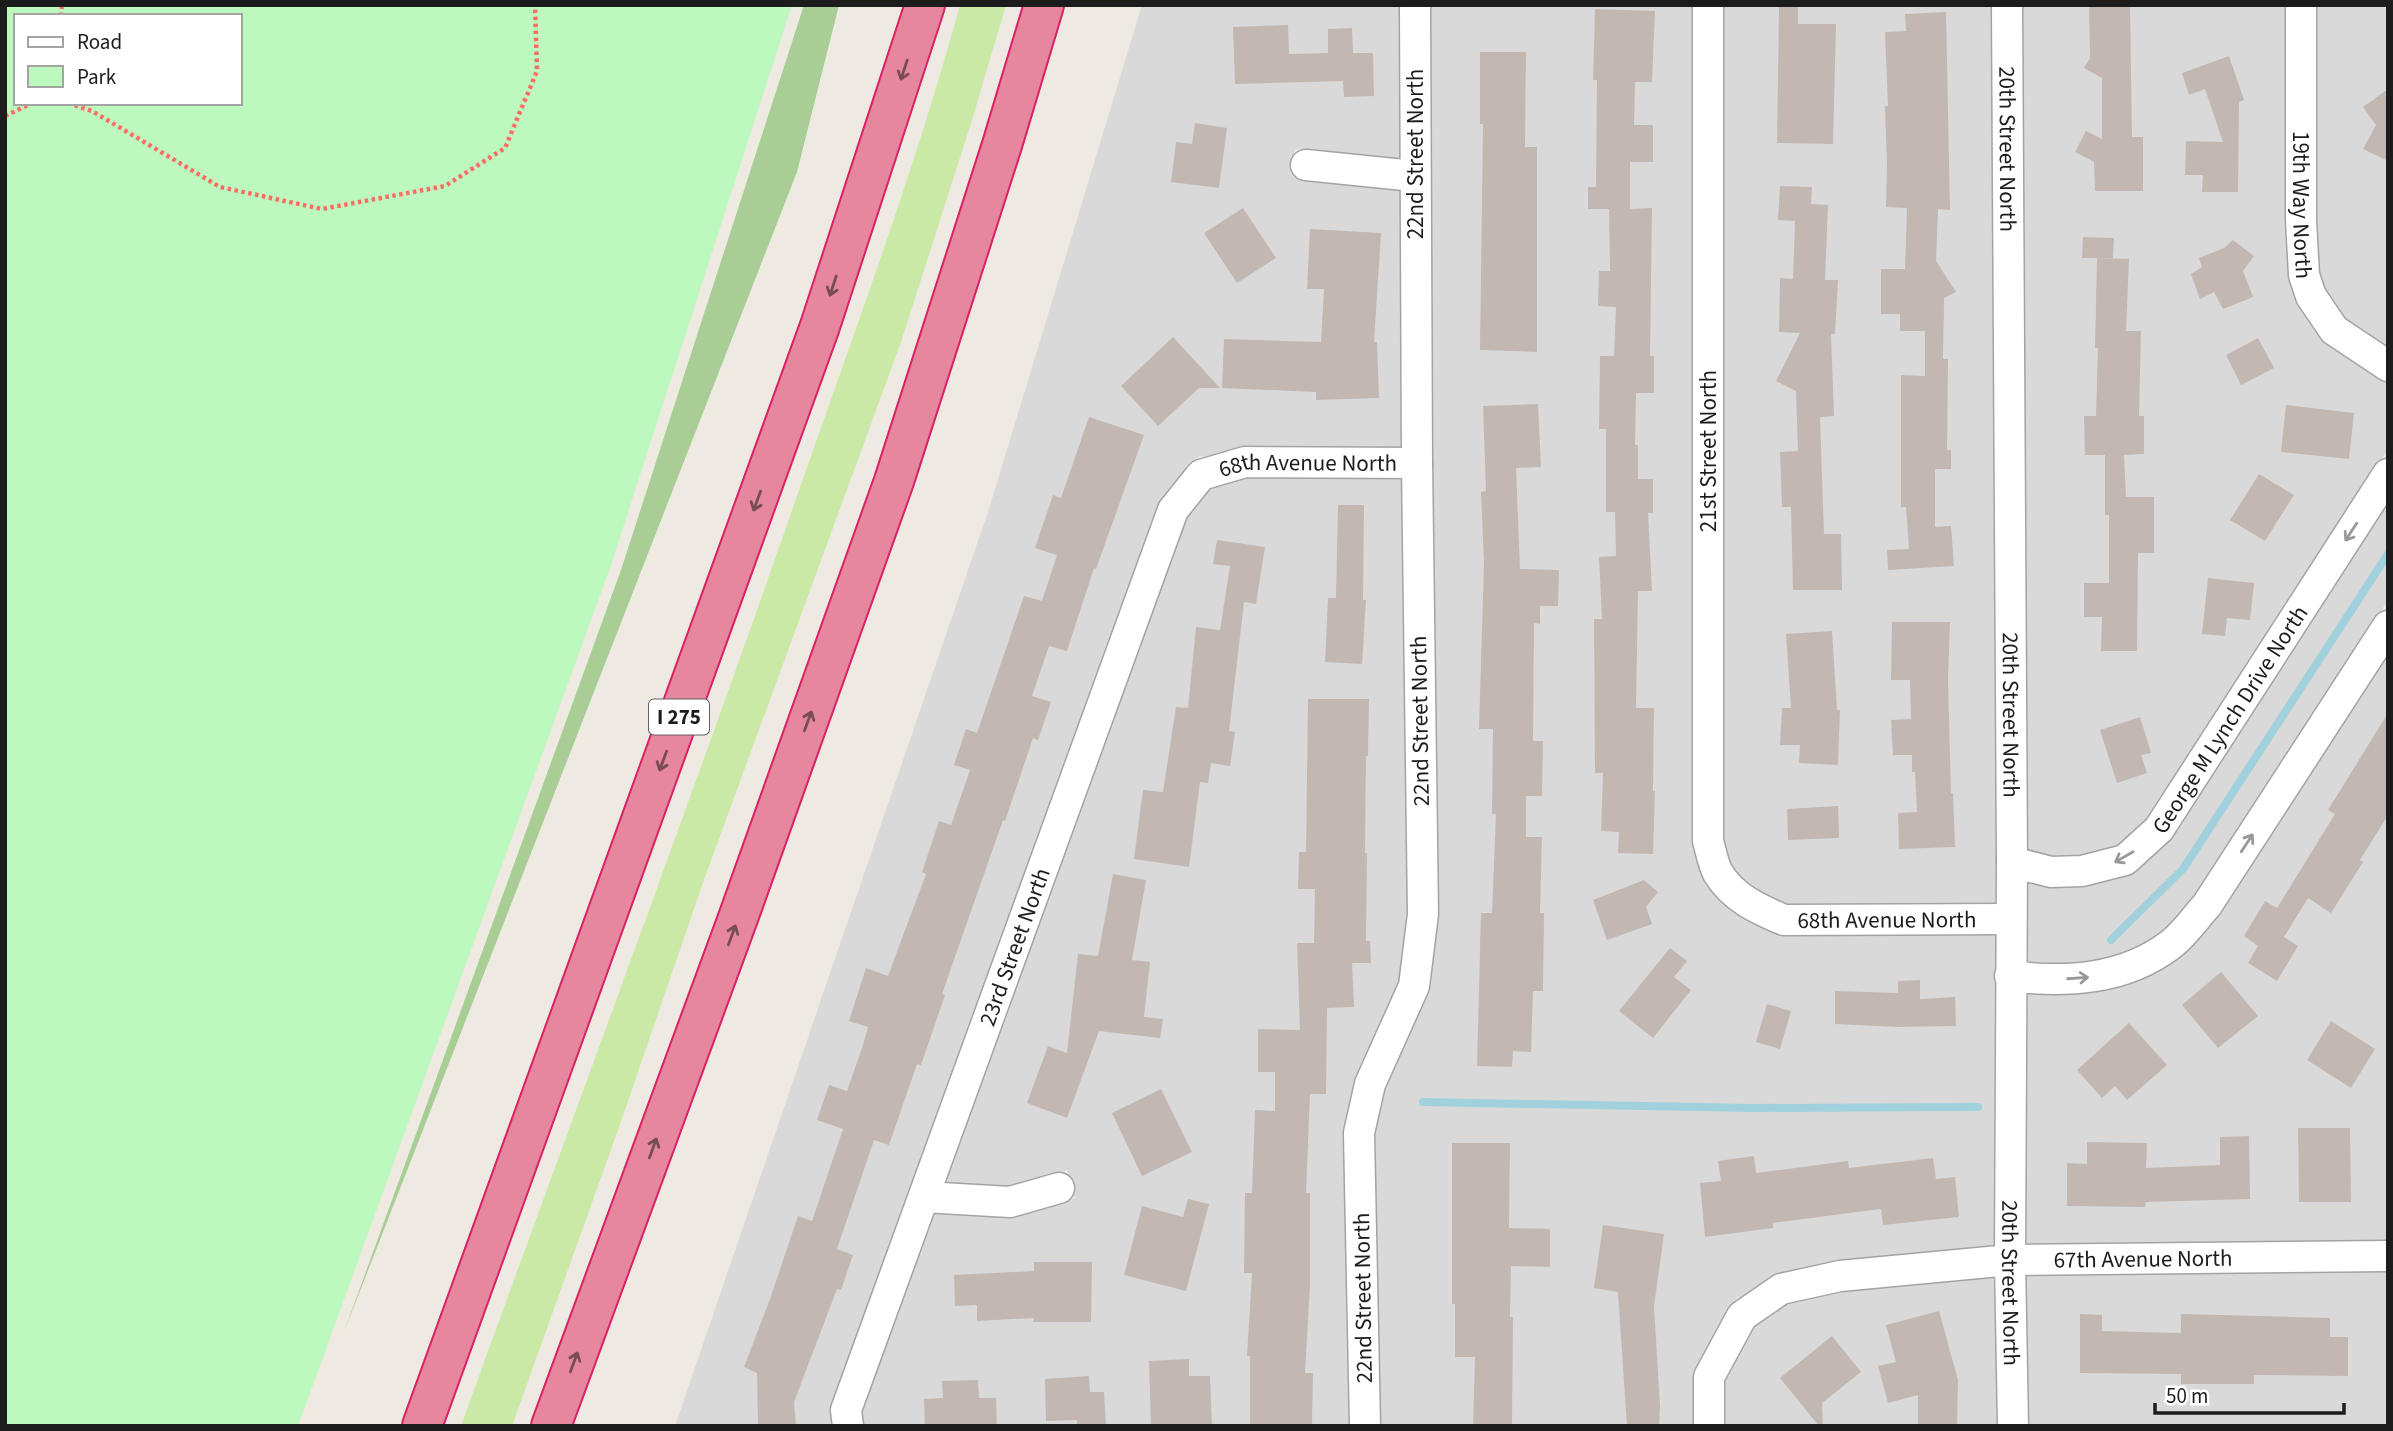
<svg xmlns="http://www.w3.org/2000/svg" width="2393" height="1431" font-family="'Source Sans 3',sans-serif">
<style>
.residential{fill:#dad9d9}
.grass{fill:#cae9a6}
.forest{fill:#a8ce96}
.park{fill:#bdf9bf;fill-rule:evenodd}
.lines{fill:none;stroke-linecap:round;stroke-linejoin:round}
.stream{stroke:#a1d1dc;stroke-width:8}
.building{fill:#c2b8b1}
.minor-casing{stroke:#a3a3a3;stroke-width:33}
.motorway-casing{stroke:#d82268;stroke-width:42}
.path{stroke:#fb6e65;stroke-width:4.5;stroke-dasharray:3.5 3.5;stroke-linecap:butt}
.minor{stroke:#fff;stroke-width:30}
.motorway{stroke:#e7879d;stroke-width:38}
.oneway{stroke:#774c56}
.oneway2{stroke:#999}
.labels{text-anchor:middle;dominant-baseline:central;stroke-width:7;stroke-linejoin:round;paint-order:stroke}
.shield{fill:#fff;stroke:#606060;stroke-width:2}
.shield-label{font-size:21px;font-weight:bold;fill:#1c1c1c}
.street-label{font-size:23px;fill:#1c1c1c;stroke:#fff}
</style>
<rect width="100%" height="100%" fill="#eee9e1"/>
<g class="residential">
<polygon points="1142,5 1402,5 1401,160 1295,149 1292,177 1402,190 1403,448 1205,459 1200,455 1194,462 1186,465 1187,471 915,1182 912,1182 911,1194 834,1426 675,1426 989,509"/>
<polygon points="1428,5 1695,5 1714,893 1731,910 1733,909 1747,920 1784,935 1997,934 1997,1246 1839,1262 1742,1299 1738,1296 1733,1305 1725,1311 1727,1316 1696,1426 1378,1426 1372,1135 1382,1090 1426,992"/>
<polygon points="1721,5 1994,5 1998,905 1786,906 1759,894 1741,879 1728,864 1721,839"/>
<polygon points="2020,5 2288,5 2288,220 2327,343 2388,383 2388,449 2149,819 2119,847 2080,857 2052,857 2024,850"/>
<polygon points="2314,5 2388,5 2388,349 2343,319 2322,289 2317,272 2314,220"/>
<polygon points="1247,477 1404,477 1410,913 1401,981 1358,1077 1352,1426 860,1426 859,1413 932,1212 1010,1217 1075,1198 1067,1170 1009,1187 943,1184 1184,518 1208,489"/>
<polygon points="2388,499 2388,600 2197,896 2164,933 2123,956 2086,963 2040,965 2023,963 2024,880 2127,875"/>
<polygon points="2388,650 2387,1242 2023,1245 2023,992 2040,994 2088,992 2133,983 2177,958"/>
<polygon points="2388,1271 2388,1426 2026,1426 2024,1274"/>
<polygon points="1998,1275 2000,1426 1722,1426 1722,1380 1751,1326 1786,1303 1842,1290"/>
</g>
<path class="grass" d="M 960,5 L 1006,5 L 972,120 L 901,342 L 705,877 L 618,1130 L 512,1426 L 461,1426 C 575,1110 693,796 803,479 C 858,322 916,166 960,5 Z"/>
<polygon class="forest" points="804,5 839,5 797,172 344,1332 621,570"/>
<path class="park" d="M 5,5 L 792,5 L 611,565 L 298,1426 L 5,1426 ZM 16,16 L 240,16 L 240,103 L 16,103 Z"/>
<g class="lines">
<g class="stream">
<polyline points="2111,940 2183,869 2388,554"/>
<polyline points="1423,1102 1750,1108 1978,1107"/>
</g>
</g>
<g class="building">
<polygon points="2089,5 2130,5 2132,137 2143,137 2143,191 2095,191 2094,162 2075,152 2086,131 2102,139 2102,78 2084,68 2090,58"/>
<polygon points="1779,7 1798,7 1798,24 1836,24 1833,144 1777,143"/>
<polygon points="1595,9 1655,11 1652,82 1635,82 1634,125 1653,125 1653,162 1630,162 1630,209 1652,208 1650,356 1654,356 1654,393 1636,393 1635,445 1638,445 1638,479 1653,479 1653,513 1648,513 1652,591 1638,591 1636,708 1654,708 1653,791 1655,791 1653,854 1618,853 1619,832 1601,831 1603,773 1595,773 1594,619 1602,619 1599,557 1616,556 1615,512 1606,512 1606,429 1599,429 1600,356 1614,356 1616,307 1598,306 1599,271 1610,271 1609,209 1588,209 1588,187 1596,187 1597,80 1593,80"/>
<polygon points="1946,12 1950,210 1938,209 1936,261 1956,292 1944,298 1943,359 1948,359 1947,450 1951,450 1951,469 1935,469 1935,527 1951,526 1954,566 1888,570 1887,550 1909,549 1906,507 1901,507 1901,375 1925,376 1925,331 1900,331 1900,314 1881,314 1881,269 1905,269 1907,208 1886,207 1887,164 1885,106 1888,106 1885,32 1906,31 1905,14"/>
<polygon points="1288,25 1289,54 1328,53 1328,29 1352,28 1353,53 1373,53 1374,96 1344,97 1343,81 1235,84 1233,27"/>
<polygon points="1480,52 1526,52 1525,147 1537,147 1537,352 1480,350 1483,124 1480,124"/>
<polygon points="2229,56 2244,100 2239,102 2238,192 2202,192 2203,175 2185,175 2186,141 2223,142 2205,89 2189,95 2182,73"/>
<polygon points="2388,89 2388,161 2363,149 2376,125 2363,107"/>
<polygon points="1195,123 1227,128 1219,188 1171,182 1176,142 1192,144"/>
<polygon points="1780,186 1812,187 1811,204 1828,205 1825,280 1838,280 1835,334 1831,334 1834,416 1820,417 1824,534 1841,534 1842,590 1793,590 1791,507 1782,507 1780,452 1798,451 1796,391 1776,381 1800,333 1779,332 1780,278 1793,279 1795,221 1778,220"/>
<polygon points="1243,208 1276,258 1237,283 1204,233"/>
<polygon points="1310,229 1381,233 1374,342 1377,342 1379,398 1316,400 1316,392 1222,388 1224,339 1321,342 1324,289 1307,289"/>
<polygon points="2083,237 2114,238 2113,258 2082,258"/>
<polygon points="2233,240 2254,256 2243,271 2253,297 2223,309 2214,292 2200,299 2191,274 2202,267 2199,258 2224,248"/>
<polygon points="2097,258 2129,259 2126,331 2141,331 2139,416 2144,416 2144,454 2124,455 2126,497 2154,497 2154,553 2138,553 2137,651 2101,651 2102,617 2084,617 2084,583 2109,583 2109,515 2105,515 2105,455 2085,455 2084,416 2096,416 2098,348 2095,348"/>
<polygon points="1173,337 1220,388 1199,388 1158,426 1121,386"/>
<polygon points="2258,338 2274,368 2241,385 2226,355"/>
<polygon points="1538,404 1541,467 1516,468 1520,569 1559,570 1558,606 1540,606 1540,624 1534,623 1533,741 1543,741 1542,796 1526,796 1526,837 1542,837 1540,913 1544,913 1543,991 1533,991 1531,1052 1513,1051 1512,1067 1477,1066 1481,913 1492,913 1496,814 1492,814 1493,729 1479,729 1484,562 1481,492 1486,491 1483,406"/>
<polygon points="2286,405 2354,413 2349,459 2281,452"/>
<polygon points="1089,417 1144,435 1096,569 1094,568 1067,651 1049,646 1032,696 1051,702 1038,740 1033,738 1005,821 1003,820 942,994 945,995 921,1065 917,1064 889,1145 874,1140 837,1249 853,1255 841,1290 837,1289 794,1402 796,1426 758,1426 757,1373 744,1367 770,1299 798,1216 812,1221 843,1129 817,1120 829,1085 847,1091 863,1045 868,1027 849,1021 866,968 888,976 926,874 922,872 939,821 951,825 970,770 954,765 966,729 977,733 1024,596 1042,601 1057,555 1035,548 1053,495 1061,498"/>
<polygon points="2259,474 2294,495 2265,541 2230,520"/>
<polygon points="1338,505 1364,505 1363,600 1366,600 1362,664 1325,662 1328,598 1336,598"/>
<polygon points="1217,540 1265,547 1256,604 1244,602 1229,731 1235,732 1230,766 1211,763 1208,783 1200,782 1189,867 1134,859 1143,790 1163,792 1176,707 1188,708 1196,627 1220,630 1230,566 1213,564"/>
<polygon points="2208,578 2254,583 2250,620 2227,618 2225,636 2202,634"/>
<polygon points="1892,622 1950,622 1948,680 1951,793 1953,793 1955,847 1899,849 1898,813 1917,812 1915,772 1912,772 1912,755 1893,755 1891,720 1911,719 1910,680 1891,680"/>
<polygon points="1832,631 1837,710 1840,710 1838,765 1799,763 1800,745 1780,745 1782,708 1791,708 1786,634"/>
<polygon points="1308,699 1369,699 1368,756 1366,756 1365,853 1367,853 1366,941 1370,941 1371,963 1352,963 1354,1007 1327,1008 1326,1094 1310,1094 1306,1193 1310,1193 1310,1285 1305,1373 1313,1373 1312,1426 1250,1426 1250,1356 1247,1356 1252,1273 1244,1273 1245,1193 1252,1193 1255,1110 1275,1111 1275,1072 1258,1072 1258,1029 1300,1030 1297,943 1314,943 1315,889 1298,889 1299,852 1306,852"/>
<polygon points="2388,713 2388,815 2360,860 2363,862 2331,913 2308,898 2284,937 2298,946 2277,981 2248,963 2258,946 2244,936 2265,901 2277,908 2335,814 2328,810"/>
<polygon points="2140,717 2151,753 2141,755 2147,773 2117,783 2100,730"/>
<polygon points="1838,806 1839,838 1788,840 1787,809"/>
<polygon points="1113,874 1146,880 1132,960 1150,962 1144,1017 1163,1019 1160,1038 1099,1031 1067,1118 1027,1103 1048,1046 1067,1053 1078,954 1098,956"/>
<polygon points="1644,880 1658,892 1646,907 1652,924 1607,940 1593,900"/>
<polygon points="1670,948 1687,961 1674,977 1691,990 1653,1038 1619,1011"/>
<polygon points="2221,972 2258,1016 2218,1048 2182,1005"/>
<polygon points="1920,980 1920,999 1955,997 1956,1026 1899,1027 1835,1024 1835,991 1898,993 1898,981"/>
<polygon points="1767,1004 1791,1011 1780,1049 1756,1042"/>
<polygon points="2331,1021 2375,1049 2351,1088 2307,1060"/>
<polygon points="2129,1023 2167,1065 2127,1100 2115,1086 2102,1098 2077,1070"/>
<polygon points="1161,1089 1192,1152 1142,1176 1112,1113"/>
<polygon points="2298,1128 2350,1128 2351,1202 2299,1202"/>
<polygon points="2249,1136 2250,1199 2146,1202 2145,1207 2067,1206 2067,1163 2087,1164 2087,1142 2147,1143 2146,1168 2220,1165 2220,1137"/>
<polygon points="1452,1143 1510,1143 1509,1228 1550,1229 1550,1267 1511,1266 1510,1317 1513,1317 1512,1426 1473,1426 1475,1357 1455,1357 1455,1304 1452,1304"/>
<polygon points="1754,1156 1756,1173 1848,1161 1849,1168 1933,1158 1936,1179 1955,1177 1959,1217 1883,1225 1881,1209 1773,1223 1773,1228 1705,1237 1700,1183 1721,1181 1718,1161"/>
<polygon points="1188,1199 1209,1204 1186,1291 1124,1275 1142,1206 1183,1217"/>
<polygon points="1603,1225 1664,1234 1654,1306 1660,1406 1659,1426 1627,1426 1618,1292 1594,1288"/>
<polygon points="1034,1262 1092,1262 1091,1322 1033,1322 1034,1318 977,1321 977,1305 955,1306 954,1275 1034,1271"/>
<polygon points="1939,1311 1958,1380 1957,1426 1918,1426 1918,1395 1888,1403 1878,1366 1896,1362 1886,1325"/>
<polygon points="2080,1314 2102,1315 2102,1331 2181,1333 2181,1314 2330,1318 2330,1337 2348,1337 2348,1376 2254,1375 2254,1384 2181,1384 2181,1374 2080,1373"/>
<polygon points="1832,1336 1861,1372 1822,1403 1823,1426 1819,1426 1780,1378"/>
<polygon points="1189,1359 1189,1376 1210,1376 1212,1426 1151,1426 1149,1361"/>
<polygon points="1089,1376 1090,1392 1104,1392 1106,1426 1077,1426 1077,1420 1046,1421 1045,1379"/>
<polygon points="978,1380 979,1398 996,1398 997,1426 925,1426 924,1399 943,1398 942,1381"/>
</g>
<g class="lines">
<g class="minor-casing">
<g id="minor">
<path id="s1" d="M 1708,5 L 1708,841 C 1711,851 1713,864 1718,873 C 1733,898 1758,909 1784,920 L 2010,919"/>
<path id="s2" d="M 2007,5 L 2012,862 L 2010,1260 L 2013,1426"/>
<path id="s3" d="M 2301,5 L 2301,220 L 2304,275 L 2311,296 L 2334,330 L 2388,366"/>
<polyline points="1306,165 1414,176"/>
<path id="s4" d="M 2012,862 L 2051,872 L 2082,871 L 2125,860 L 2159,829 L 2388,474"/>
<path d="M 2010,976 C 2066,983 2124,980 2170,945 C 2184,935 2195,918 2207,905 L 2388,626"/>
<polyline points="924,1197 1010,1202 1059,1188"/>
<path id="s5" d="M 848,1426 L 846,1410 L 1173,510 L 1201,475 L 1245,462 L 1417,463"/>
<polyline points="1365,1426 1359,1133 1370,1084 1414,986 1423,914 1417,463 1415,5"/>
<path id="s6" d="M 1709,1426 L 1709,1377 L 1742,1316 L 1781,1289 L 1840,1276 L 2010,1260 L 2388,1256"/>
</g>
</g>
<g class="motorway-casing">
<g id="motorway">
<polyline points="422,1426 820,326 925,5"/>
<polyline points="551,1426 738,918 894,481 1002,145 1044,5"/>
</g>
</g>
<g class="path">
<polyline points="61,16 62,5"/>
<polyline points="68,103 92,111 220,187 322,209 445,186 505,148 537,71 535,5"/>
<polyline points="5,116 32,103"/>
</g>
<use href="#minor" class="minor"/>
<use href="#motorway" class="motorway"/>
</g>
<defs><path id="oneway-shaft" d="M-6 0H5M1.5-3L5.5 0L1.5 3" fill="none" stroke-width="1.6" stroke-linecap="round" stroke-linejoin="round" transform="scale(1.75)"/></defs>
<g class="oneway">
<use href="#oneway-shaft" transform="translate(904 70) rotate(108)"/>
<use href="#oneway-shaft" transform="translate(833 286) rotate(108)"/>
<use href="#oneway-shaft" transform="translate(757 501) rotate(110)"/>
<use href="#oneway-shaft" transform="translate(808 721) rotate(-70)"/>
<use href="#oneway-shaft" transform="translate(663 761) rotate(110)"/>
<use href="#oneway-shaft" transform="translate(732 935) rotate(-70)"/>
<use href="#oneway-shaft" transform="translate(653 1148) rotate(-70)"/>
<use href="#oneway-shaft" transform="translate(574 1362) rotate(-70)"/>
</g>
<g class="oneway2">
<use href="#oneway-shaft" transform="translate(2351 532) rotate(123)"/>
<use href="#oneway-shaft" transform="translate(2247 843) rotate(-57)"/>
<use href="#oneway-shaft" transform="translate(2124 857) rotate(150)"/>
<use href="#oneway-shaft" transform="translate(2078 978) rotate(-4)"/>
</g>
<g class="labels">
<rect class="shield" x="649" y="699.5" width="60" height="35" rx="5"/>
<g class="shield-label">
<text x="679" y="717">I 275</text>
</g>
<g class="street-label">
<text stroke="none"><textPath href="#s2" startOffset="144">20th Street North</textPath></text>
<text transform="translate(1415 154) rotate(-90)">22nd Street North</text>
<text stroke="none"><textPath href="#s3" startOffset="200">19th Way North</textPath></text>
<text transform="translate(1708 451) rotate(-90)">21st Street North</text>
<text stroke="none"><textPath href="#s5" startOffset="1127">68th Avenue North</textPath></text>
<text stroke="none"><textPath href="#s2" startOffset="710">20th Street North</textPath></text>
<text stroke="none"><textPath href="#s4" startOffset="292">George M Lynch Drive North</textPath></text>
<text transform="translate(1420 721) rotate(-91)">22nd Street North</text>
<text stroke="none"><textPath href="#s1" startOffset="1055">68th Avenue North</textPath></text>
<text stroke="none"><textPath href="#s5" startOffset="509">23rd Street North</textPath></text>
<text stroke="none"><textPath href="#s6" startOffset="530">67th Avenue North</textPath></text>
<text stroke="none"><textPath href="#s2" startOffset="1278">20th Street North</textPath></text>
<text transform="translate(1363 1298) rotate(-91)">22nd Street North</text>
</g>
</g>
<rect width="2393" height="1431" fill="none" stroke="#1c1c1c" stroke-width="14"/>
<rect x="14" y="14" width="228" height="91" fill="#ffffff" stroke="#a4a4a4" stroke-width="2"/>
<rect x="28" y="37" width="35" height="10" fill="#ffffff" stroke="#a4a4a4" stroke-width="2"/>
<text x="77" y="49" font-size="21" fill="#1c1c1c">Road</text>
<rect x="28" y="66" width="35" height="21" fill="#bdf9bf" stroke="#a4a4a4" stroke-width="2"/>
<text x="77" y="84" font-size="21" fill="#1c1c1c">Park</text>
<path d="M2155 1403v10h189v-10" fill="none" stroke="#1c1c1c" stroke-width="3.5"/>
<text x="2166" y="1403" font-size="21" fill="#1c1c1c" stroke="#ffffff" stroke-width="5" paint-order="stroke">50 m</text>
</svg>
